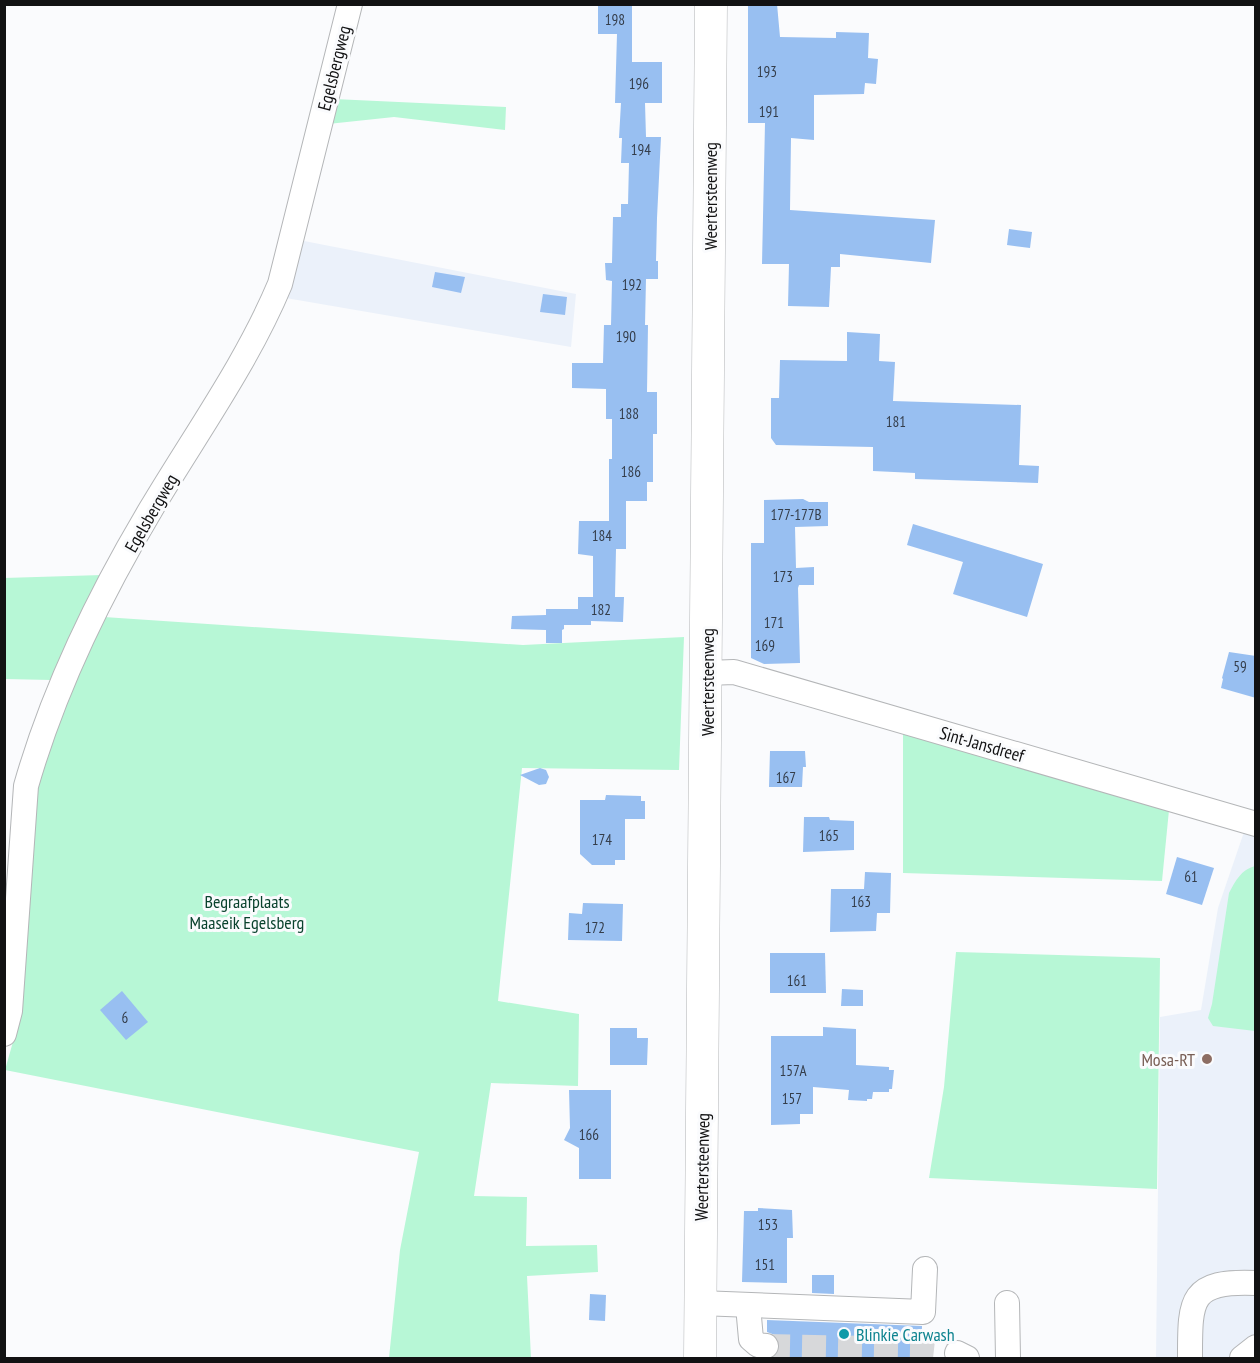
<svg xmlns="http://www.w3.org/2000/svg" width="1260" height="1363" font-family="'PT Sans Narrow',sans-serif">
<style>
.built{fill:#ebf1fa}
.green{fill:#b7f7d6}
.building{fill:#98bff1}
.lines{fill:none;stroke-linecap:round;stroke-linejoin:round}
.minor-tunnel{stroke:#d7d8da;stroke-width:24;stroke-dasharray:24 12;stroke-linecap:butt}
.minor-casing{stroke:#b4b6b8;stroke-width:26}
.major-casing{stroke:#b4b6b8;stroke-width:33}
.minor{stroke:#fff;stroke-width:24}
.major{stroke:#fff;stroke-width:32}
.education-dot{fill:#8d6e63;stroke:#fafbfd;stroke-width:2}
.culture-dot{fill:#0f9aa8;stroke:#fafbfd;stroke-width:2}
.labels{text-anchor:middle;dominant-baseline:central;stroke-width:6;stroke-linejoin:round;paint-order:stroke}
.number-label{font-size:15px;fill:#343d4a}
.street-label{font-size:18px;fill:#121213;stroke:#fafbfd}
.park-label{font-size:18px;fill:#09422d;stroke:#fafbfd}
.education-label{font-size:18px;fill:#785e54;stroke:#fafbfd;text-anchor:end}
.culture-label{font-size:18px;fill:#0d838f;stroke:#fafbfd;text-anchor:start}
</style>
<rect width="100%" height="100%" fill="#fafbfd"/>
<g class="built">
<polygon points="299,240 576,294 571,347 280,297"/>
<polygon points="1244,832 1256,836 1255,1358 1156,1358 1160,1017 1201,1010 1218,908"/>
</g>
<g class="green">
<polygon points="334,99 506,107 505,130 394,117 328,124"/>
<polygon points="102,575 51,680 5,679 4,578"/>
<polygon points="104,617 523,645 684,637 679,770 522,768 498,1001 579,1014 578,1086 491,1083 474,1196 527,1197 526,1246 597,1245 598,1272 527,1276 531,1358 389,1358 400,1250 419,1152 5,1070 18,1024 41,754"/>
<polygon points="903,732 1169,810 1162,881 903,873"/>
<path d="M 1255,866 L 1255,1031 L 1213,1026 L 1208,1018 L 1212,1004 L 1229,893 C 1236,880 1241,870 1255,866 Z"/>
<polygon points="956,952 1160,958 1157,1189 929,1178 944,1087"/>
</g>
<g class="building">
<polygon points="598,4 632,4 632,62 662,62 662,103 645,103 646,137 661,137 657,218 656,261 658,261 658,279 646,279 645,325 648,325 647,392 657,392 657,434 653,434 653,482 647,482 647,501 626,501 626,549 616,549 615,597 624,597 623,622 591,621 591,625 564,625 564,629 562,630 562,643 546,643 546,630 511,629 512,616 546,615 546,609 578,609 578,597 593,597 593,556 578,554 579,521 609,521 609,459 612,459 612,419 606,419 606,389 572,388 572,363 603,363 604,325 611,325 612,281 606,280 605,263 612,263 613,217 621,217 621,204 628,204 629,163 621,163 622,138 619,138 621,103 615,103 617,34 598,34"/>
<polygon points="748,4 777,4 780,37 836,38 836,32 869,33 868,58 878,59 876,84 865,83 864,94 814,95 814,140 791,138 790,210 935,220 931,263 840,254 840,267 831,267 829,307 788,306 789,264 762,264 765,123 748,123"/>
<polygon points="1009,229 1032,232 1030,248 1007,245"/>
<polygon points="435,272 465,277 461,293 432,287"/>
<polygon points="543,294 567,297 565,315 540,312"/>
<polygon points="847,332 880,334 879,361 895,362 893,401 1021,405 1019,465 1039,466 1038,483 915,479 915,473 873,471 873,447 776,445 771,438 771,398 779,398 780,360 847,361"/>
<polygon points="803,499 809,502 828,502 828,526 795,527 796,568 814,567 814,585 799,585 798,588 800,663 764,664 751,658 751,543 764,543 764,500"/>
<polygon points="913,524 1043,564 1027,617 953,594 963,562 907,545"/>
<polygon points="1229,652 1256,656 1256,698 1221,688 1223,679 1222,678"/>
<polygon points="770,751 805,751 806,767 803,767 802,787 769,787"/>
<polygon points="540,768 546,770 549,777 546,784 539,785 520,775"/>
<polygon points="606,795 641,796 641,801 645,801 645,819 625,819 625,860 615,860 615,865 592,865 580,854 580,800 605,800"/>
<polygon points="804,817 829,817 830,820 854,821 854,850 803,852"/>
<polygon points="1177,857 1214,868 1202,905 1166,894"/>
<polygon points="865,872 891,873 890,913 877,913 876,931 830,932 831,889 864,889"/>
<polygon points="583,903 623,904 622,941 568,940 569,913 582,914"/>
<polygon points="770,953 825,953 826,993 770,993"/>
<polygon points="842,989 863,990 863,1006 841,1006"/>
<polygon points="122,991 148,1022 126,1040 100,1010"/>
<polygon points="823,1027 856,1029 856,1065 889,1067 889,1070 894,1070 892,1089 889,1089 889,1092 873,1092 872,1099 867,1099 867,1101 848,1100 849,1090 813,1087 813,1114 800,1114 800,1124 771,1125 771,1036 823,1036"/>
<polygon points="610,1028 637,1028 637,1038 648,1038 647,1065 610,1065"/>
<polygon points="569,1090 611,1090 611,1179 579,1179 579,1148 564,1140 570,1128"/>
<polygon points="758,1208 792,1210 793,1238 787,1238 787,1283 742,1282 744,1211 758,1211"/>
<polygon points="812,1275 834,1275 834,1294 812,1293"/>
<polygon points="590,1294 606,1295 605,1321 589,1320"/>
<polygon points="767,1320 922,1326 921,1359 772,1359 778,1354 780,1347 779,1340 775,1335 767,1332"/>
</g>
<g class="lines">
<polyline class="minor-tunnel" points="766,1346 921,1349 957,1353"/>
<g class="minor-casing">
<g id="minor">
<polyline points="707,673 734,672 1256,824"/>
<path d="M 4,1034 L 10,1011 L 26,786 C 54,688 99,596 151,509 C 195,435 247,363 280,284 L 350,4"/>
<polyline points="700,1303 923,1312 925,1269"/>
<polyline points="1007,1303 1008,1358"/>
<polyline points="748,1306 751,1339 758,1345 766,1346"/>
<polyline points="957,1353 967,1358"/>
<path d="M 1190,1358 C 1190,1300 1189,1280 1256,1283"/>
<polyline points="1242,1358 1256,1347"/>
</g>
</g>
<g class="major-casing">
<polyline id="major" points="700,1358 711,4"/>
</g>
<use href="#minor" class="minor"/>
<use href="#major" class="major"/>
</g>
<circle class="education-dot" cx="1207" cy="1059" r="6"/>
<circle class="culture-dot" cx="844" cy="1334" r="6"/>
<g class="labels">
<g class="number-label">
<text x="615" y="19">198</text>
<text x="767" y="71">193</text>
<text x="639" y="83">196</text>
<text x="769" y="111">191</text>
<text x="641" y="149">194</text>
<text x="632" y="284">192</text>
<text x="626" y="336">190</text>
<text x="629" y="413">188</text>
<text x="896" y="421">181</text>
<text x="631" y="471">186</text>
<text x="796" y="514">177-177B</text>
<text x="602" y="535">184</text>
<text x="783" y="576">173</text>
<text x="601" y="609">182</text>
<text x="774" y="622">171</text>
<text x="765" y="645">169</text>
<text x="1240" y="666">59</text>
<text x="786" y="777">167</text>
<text x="829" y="835">165</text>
<text x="602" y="839">174</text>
<text x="1191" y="876">61</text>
<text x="861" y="901">163</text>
<text x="595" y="927">172</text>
<text x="797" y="980">161</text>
<text x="125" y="1017">6</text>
<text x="793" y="1070">157A</text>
<text x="792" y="1098">157</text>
<text x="589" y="1134">166</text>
<text x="768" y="1224">153</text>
<text x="765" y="1264">151</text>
</g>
<g class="street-label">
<text transform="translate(334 68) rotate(-76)">Egelsbergweg</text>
<text transform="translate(710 196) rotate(-90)">Weertersteenweg</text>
<text transform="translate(151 513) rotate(-60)">Egelsbergweg</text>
<text transform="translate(707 682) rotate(-90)">Weertersteenweg</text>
<text transform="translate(982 744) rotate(16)">Sint-Jansdreef</text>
<text transform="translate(702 1167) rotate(-89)">Weertersteenweg</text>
</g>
<g class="park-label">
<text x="247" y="901">Begraafplaats<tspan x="247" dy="21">Maaseik Egelsberg</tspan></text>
</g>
<g class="education-label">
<text x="1195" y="1059">Mosa-RT</text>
</g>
<g class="culture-label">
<text x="856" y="1334">Blinkie Carwash</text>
</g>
</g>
<rect width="1260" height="1363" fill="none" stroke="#121213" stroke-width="12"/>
</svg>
